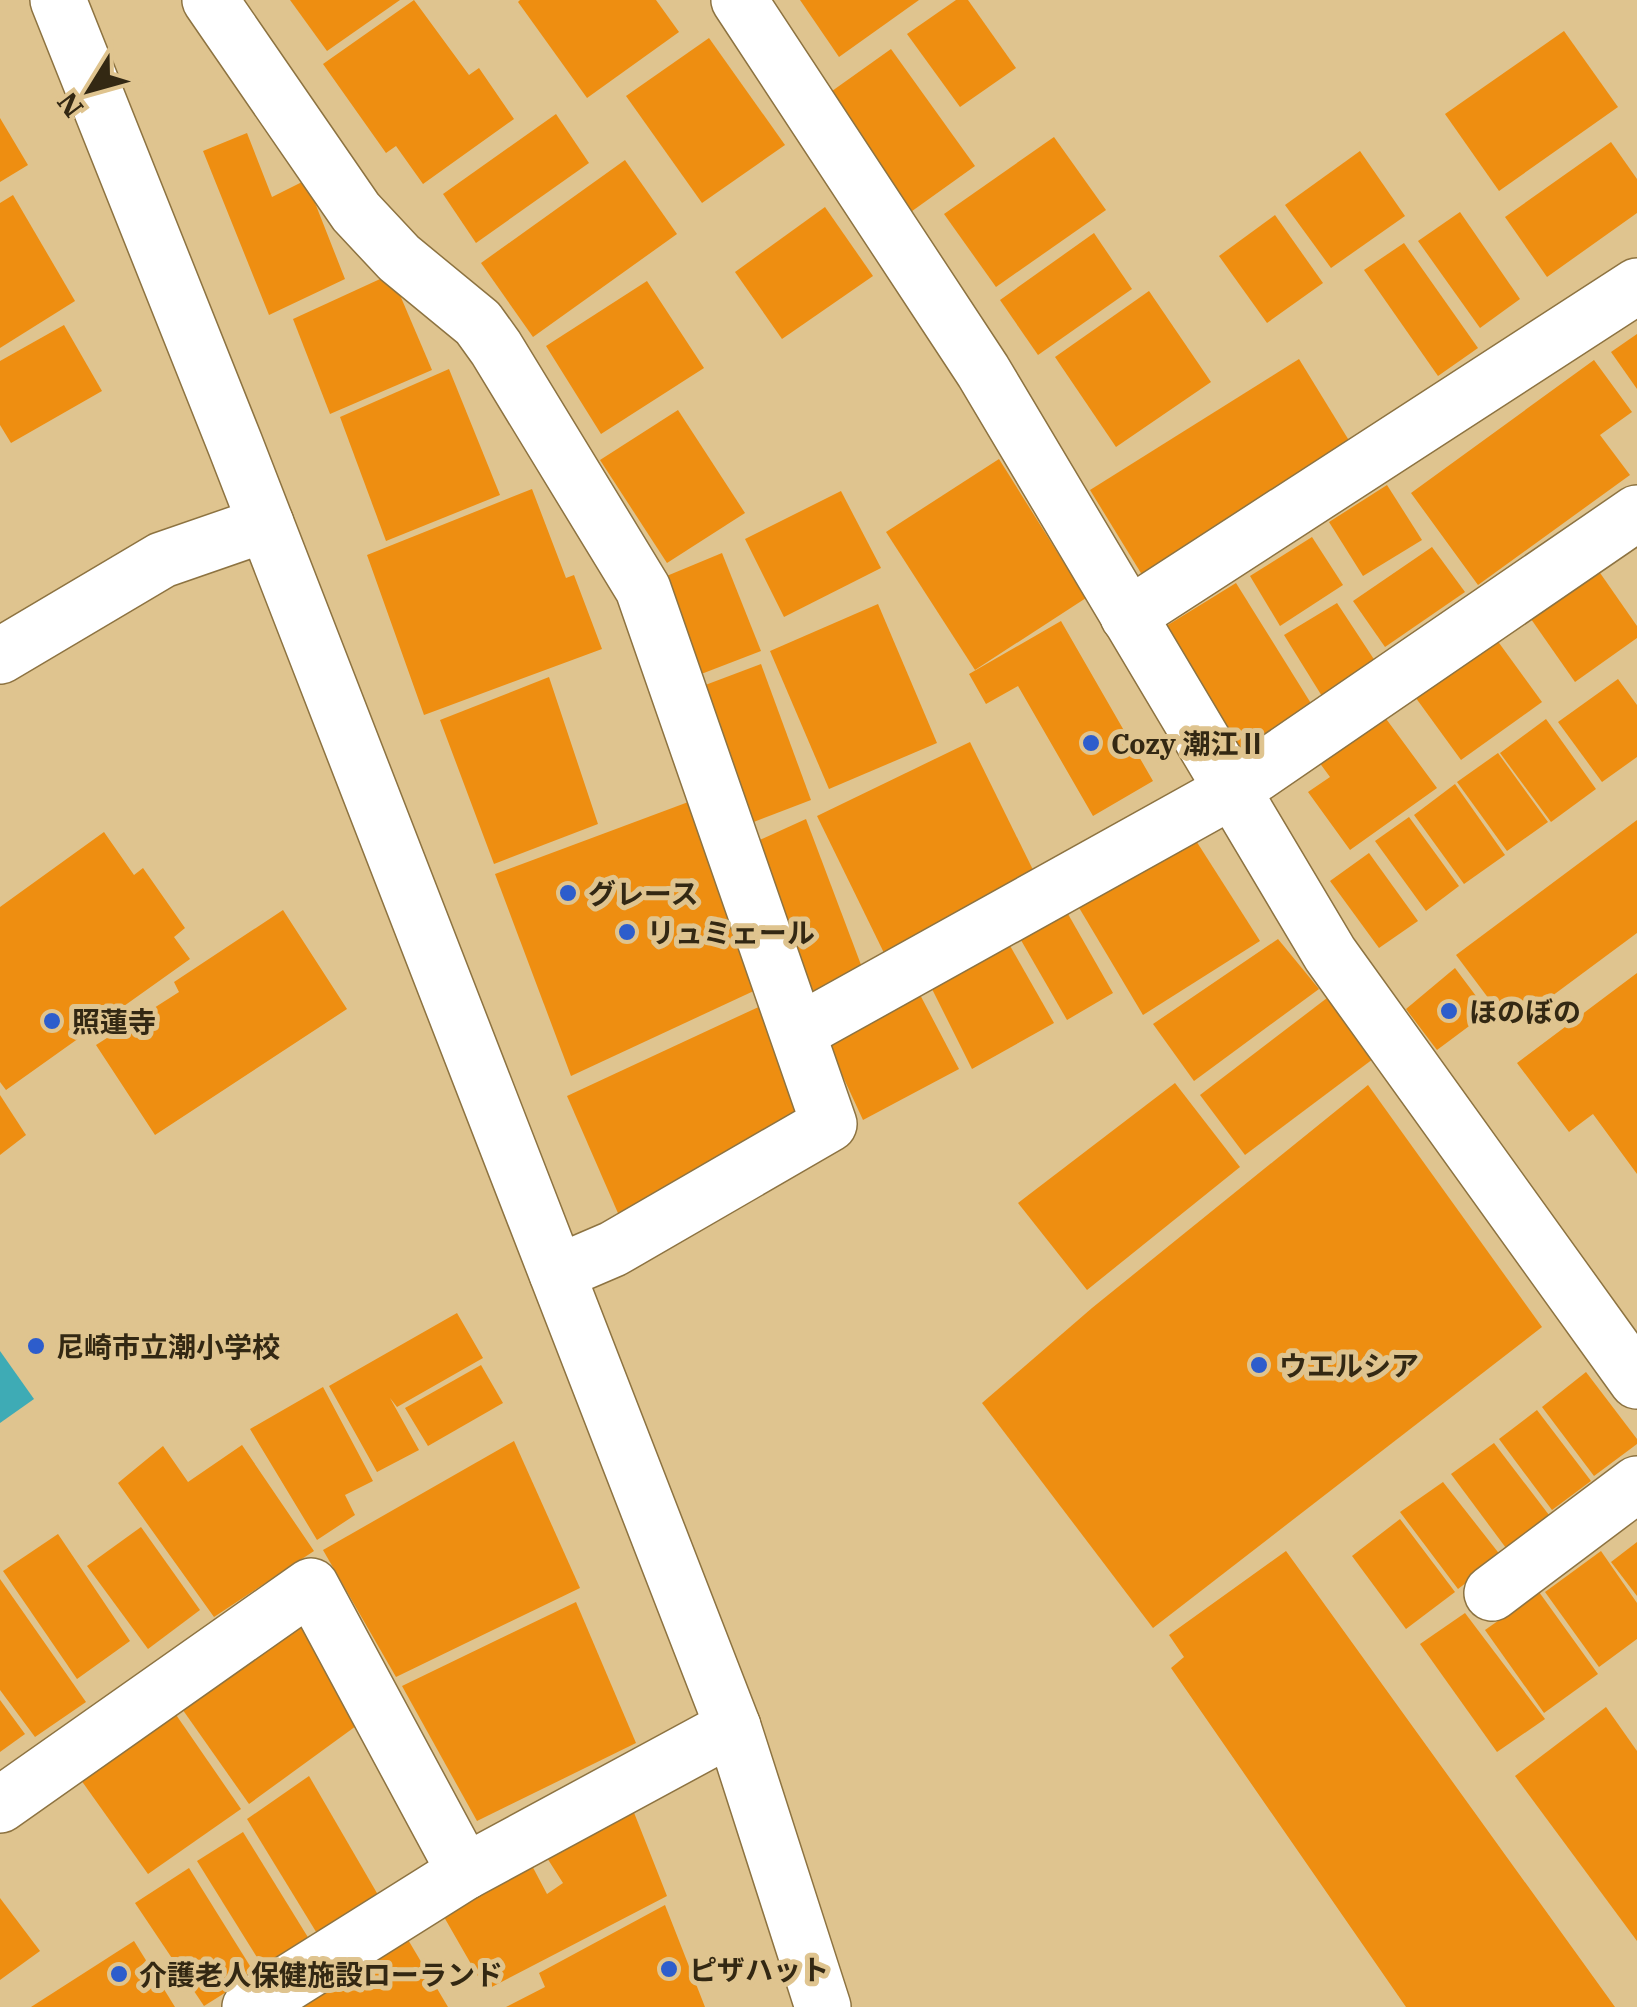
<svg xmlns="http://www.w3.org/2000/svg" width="1637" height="2007" font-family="'IBM Plex Serif','Noto Sans JP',serif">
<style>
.water{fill:#3eabb5}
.building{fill:#ee8e11}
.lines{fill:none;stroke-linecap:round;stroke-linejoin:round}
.minor-casing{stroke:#8d7341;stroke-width:58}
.minor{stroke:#fff;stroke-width:55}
.poi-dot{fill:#2d5dcc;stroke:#dfc48f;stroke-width:4}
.labels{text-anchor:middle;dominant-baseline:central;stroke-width:10;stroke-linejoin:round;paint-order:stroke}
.poi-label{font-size:28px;font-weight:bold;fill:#332813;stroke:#dfc48f;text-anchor:start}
</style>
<rect width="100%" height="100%" fill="#dfc48f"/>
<polygon class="water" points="0,1351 34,1399 0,1423"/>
<g class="building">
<polygon points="290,0 400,0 327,51"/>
<polygon points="414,0 469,75 479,68 514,119 423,184 396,146 386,153 323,64"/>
<polygon points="520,0 656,0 679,32 587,98 518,2"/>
<polygon points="800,0 919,0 839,57"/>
<polygon points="956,0 968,0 1016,68 960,107 907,34"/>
<polygon points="1564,31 1618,107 1499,191 1445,114"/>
<polygon points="709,38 785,145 702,203 626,96"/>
<polygon points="891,49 975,166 901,219 818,101"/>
<polygon points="556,114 589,163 476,243 443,194"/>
<polygon points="0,118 28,165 0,182"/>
<polygon points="247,133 272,197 306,180 345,279 269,315 203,151"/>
<polygon points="1054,137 1106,210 996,287 944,214"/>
<polygon points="1611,142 1637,179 1637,213 1547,277 1505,217"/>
<polygon points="1360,151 1405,216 1331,268 1285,205"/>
<polygon points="625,160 677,234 533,337 481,263"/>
<polygon points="13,195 75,301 0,348 0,203"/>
<polygon points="825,207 873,276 782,339 735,272"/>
<polygon points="1460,212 1520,299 1480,328 1418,241"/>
<polygon points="1275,215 1323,283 1267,323 1219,256"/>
<polygon points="1094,233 1132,289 1038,355 1000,300"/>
<polygon points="1404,243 1478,348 1438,376 1364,270"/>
<polygon points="391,274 432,370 330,414 293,319"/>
<polygon points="647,281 704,368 601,434 546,346"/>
<polygon points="1149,291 1211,382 1116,447 1055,357"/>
<polygon points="64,325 102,391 11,443 0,425 0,361"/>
<polygon points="1637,334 1637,389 1611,352"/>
<polygon points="1299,359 1353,447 1144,578 1090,490"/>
<polygon points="1594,360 1632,412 1600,435 1630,475 1478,585 1411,493"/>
<polygon points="449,369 500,495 386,541 340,417"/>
<polygon points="678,410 745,513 667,563 600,460"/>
<polygon points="999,459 1086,598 975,670 886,532"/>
<polygon points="1387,485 1422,540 1363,576 1329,522"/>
<polygon points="532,489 566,578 574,575 602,649 424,715 367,555"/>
<polygon points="841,491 881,568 784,617 745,539"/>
<polygon points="1312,537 1343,585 1280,626 1250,576"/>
<polygon points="1432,547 1465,592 1385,647 1353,601"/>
<polygon points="722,553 761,651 696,676 657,580"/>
<polygon points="1598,570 1637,626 1637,638 1575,682 1531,619"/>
<polygon points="1236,583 1312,705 1239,750 1163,628"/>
<polygon points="1337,603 1379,667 1325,701 1284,635"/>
<polygon points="878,604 937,743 829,789 770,651"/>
<polygon points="1061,621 1153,781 1093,816 1018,686 986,704 969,674"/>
<polygon points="1494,636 1542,702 1461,760 1413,694"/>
<polygon points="761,664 811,800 751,823 700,687"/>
<polygon points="549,677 598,824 494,864 440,720"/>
<polygon points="1618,679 1637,705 1637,757 1602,782 1558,722"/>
<polygon points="1384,716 1437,788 1350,850 1308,792 1330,777 1319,762"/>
<polygon points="1546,719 1596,789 1551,822 1500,753"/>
<polygon points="970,742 1039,882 886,957 817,816"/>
<polygon points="1498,753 1548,822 1507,851 1457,782"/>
<polygon points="1455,784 1505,855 1464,884 1414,815"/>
<polygon points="691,801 758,989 571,1076 495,874"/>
<polygon points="1409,817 1459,886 1426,911 1375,841"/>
<polygon points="806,819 866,978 806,1006 751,844"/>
<polygon points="1637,820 1637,933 1510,1027 1456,955"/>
<polygon points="104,832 134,875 143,868 185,928 174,937 190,959 6,1090 0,1082 0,907"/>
<polygon points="1193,836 1260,941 1143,1015 1078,906"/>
<polygon points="1369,853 1418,921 1379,948 1330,881"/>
<polygon points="1064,907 1113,993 1067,1020 1018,935"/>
<polygon points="283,910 347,1009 155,1135 96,1045 179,992 174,982"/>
<polygon points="1005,937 1054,1023 972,1069 927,979"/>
<polygon points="1278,939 1319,989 1194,1081 1153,1024"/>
<polygon points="1455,968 1488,1012 1437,1050 1406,1009"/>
<polygon points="1637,973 1637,1174 1593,1114 1569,1132 1517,1063"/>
<polygon points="917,989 959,1069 863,1120 826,1040"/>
<polygon points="1327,998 1373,1059 1245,1155 1200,1095"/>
<polygon points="767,1003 806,1121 621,1220 567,1096"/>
<polygon points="1175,1083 1240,1167 1087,1290 1018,1203"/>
<polygon points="1368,1085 1542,1327 1153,1628 982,1403 1092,1308"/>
<polygon points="0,1095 26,1135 0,1155"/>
<polygon points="457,1313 483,1358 397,1407 390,1398 419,1450 377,1472 329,1386"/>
<polygon points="481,1365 503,1403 428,1446 405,1408"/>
<polygon points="1586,1372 1637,1439 1637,1444 1594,1476 1542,1407"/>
<polygon points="323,1387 373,1481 345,1495 355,1515 317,1540 250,1429"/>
<polygon points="1537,1410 1591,1481 1552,1510 1499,1439"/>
<polygon points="514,1441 580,1588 396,1677 323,1550"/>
<polygon points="1494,1443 1549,1515 1506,1548 1451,1474"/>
<polygon points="242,1445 314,1551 214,1617 118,1483 163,1446 188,1482"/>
<polygon points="1443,1482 1501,1556 1458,1589 1400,1512"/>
<polygon points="1400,1519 1455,1592 1406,1629 1352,1556"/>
<polygon points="141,1527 200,1610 148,1649 87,1566"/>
<polygon points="58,1534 130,1641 77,1679 3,1571"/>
<polygon points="1637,1542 1637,1596 1611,1562"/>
<polygon points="1286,1551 1615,2007 1406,2007 1171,1668 1184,1657 1169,1635"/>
<polygon points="1601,1551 1637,1603 1637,1639 1599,1667 1545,1592"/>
<polygon points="0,1579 86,1702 35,1737 0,1690"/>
<polygon points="1539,1592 1598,1674 1544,1713 1485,1630"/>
<polygon points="576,1602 636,1743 477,1821 402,1686"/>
<polygon points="293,1612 367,1718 249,1804 173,1696"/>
<polygon points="1465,1613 1545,1719 1497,1752 1420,1644"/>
<polygon points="0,1700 25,1734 0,1752"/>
<polygon points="170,1706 241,1809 148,1874 76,1773"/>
<polygon points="1606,1707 1637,1751 1637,1941 1515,1776"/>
<polygon points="309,1776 381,1900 318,1935 247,1819"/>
<polygon points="629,1800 667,1896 486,1990 440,1910 529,1860 547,1894 563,1883 542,1850"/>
<polygon points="243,1832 309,1939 263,1967 197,1861"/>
<polygon points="189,1868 255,1974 204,2006 135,1903"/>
<polygon points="0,1898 40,1951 0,1980"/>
<polygon points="665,1905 705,2007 506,2007 545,1987 539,1973"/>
<polygon points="404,1933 448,2007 285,2007"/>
<polygon points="134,1941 175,2007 31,2007"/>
</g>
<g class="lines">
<g class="minor-casing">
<g id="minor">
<polyline points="58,0 235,444 733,1727 823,2007"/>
<polyline points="210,0 356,212 399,258 478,323 496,348 643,589 829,1124 613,1249 557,1273"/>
<polyline points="739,0 983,371 1330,954 1637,1381"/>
<polyline points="1128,616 1637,286"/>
<polyline points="0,656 162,560 266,524"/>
<polyline points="798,1032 1233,790 1637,513"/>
<polyline points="1492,1593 1637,1484"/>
<polyline points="0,1805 311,1586 465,1872 733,1727"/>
<polyline points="250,2007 465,1872"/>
</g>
</g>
<use href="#minor" class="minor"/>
</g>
<g class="poi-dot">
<circle cx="1091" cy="743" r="10"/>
<circle cx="568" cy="893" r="10"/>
<circle cx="627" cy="932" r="10"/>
<circle cx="1449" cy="1011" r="10"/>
<circle cx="52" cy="1021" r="10"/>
<circle cx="36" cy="1346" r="10"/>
<circle cx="1259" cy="1365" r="10"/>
<circle cx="669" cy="1969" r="10"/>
<circle cx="119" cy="1974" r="10"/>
</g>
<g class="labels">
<g class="poi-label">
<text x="1111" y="743">Cozy 潮江Ⅱ</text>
<text x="588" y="893">グレース</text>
<text x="647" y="932">リュミェール</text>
<text x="1469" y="1011">ほのぼの</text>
<text x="72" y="1021">照蓮寺</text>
<text x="56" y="1346">尼崎市立潮小学校</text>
<text x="1279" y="1365">ウエルシア</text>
<text x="689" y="1969">ピザハット</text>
<text x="139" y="1974">介護老人保健施設ローランド</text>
</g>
</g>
<g transform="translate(90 90) rotate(233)" stroke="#dfc48f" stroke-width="8" paint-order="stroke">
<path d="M0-8L18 38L0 25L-18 38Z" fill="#332813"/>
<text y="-15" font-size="28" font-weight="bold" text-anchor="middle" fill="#332813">N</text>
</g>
</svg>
